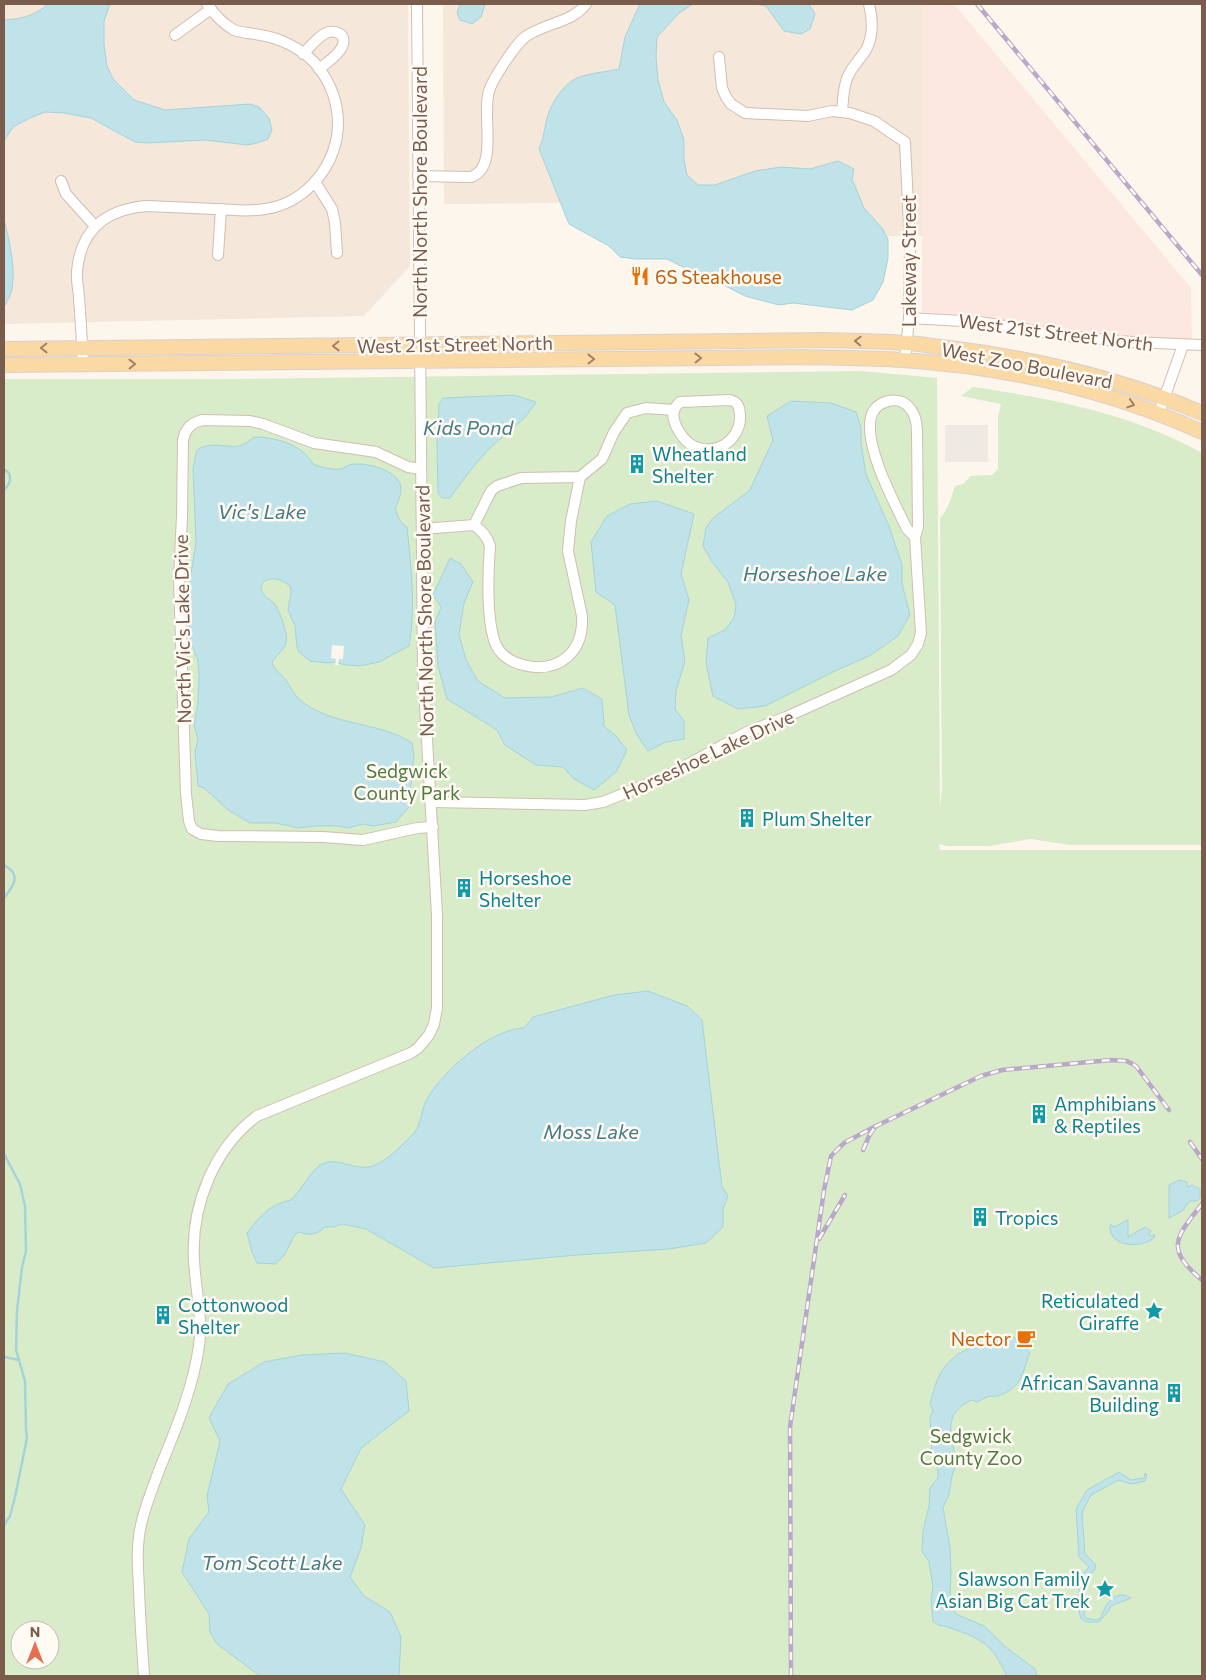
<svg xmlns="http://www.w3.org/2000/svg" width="1206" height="1680" font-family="Commissioner,sans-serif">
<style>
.residential{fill:#f5e8da}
.commercial{fill:#fde8e0}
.industrial{fill:#efe9e4}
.green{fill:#d8ecc9;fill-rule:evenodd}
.water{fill:#bfe3e8;stroke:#a5d3da}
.pier{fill:#fdf6ec}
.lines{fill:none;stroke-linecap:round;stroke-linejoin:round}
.stream{stroke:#a5d3da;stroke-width:2.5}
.minor-casing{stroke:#d1beb0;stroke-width:12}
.major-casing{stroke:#dad1cd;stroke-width:16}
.minor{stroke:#fff;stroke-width:10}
.major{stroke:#fbd9a5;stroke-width:14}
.rail-casing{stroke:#b9a8c9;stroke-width:4.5}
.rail{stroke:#fffaf3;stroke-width:2.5;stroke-dasharray:8;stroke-linecap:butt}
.oneway{stroke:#a18267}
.labels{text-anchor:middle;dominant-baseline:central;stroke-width:5;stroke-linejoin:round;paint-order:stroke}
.street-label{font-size:19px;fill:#7a5c4d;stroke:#fffaf3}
.food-label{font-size:19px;fill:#c56008;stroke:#fffaf3;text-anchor:start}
.culture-label{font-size:19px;fill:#0d838f;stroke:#fffaf3;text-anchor:start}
.park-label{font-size:19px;fill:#537a41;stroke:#fffaf3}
.water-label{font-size:20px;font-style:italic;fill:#437c86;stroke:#fffaf3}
</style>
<rect width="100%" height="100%" fill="#fdf6ec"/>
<g class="residential">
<polygon points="4,4 408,4 410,266 364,316 4,324"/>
<polygon points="443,4 922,4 922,236 762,237 560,203 444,204"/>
</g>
<polygon class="commercial" points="922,4 954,4 1191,288 1192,339 1090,334 1048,328 980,316 922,312"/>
<rect class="industrial" x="945" y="425" width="43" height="37"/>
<path class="green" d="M 861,371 L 937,378 L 940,809 L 942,788 L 940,518 C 950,506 950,500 955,486 L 963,484 L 971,476 L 992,475 L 998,469 L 998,417 L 1001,404 L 961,396 L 973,387 C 1051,398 1133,414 1202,453 L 1202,845 L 1070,845 L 1031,839 L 989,846 L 948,846 L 939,844 L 940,850 L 1202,850 L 1202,1676 L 4,1676 L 4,379 L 242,379 ZM 20,1630 L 50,1630 L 50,1660 L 20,1660 Z"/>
<g class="water">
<path d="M 48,4 L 110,4 L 104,21 L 104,44 L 107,66 L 113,79 L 134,100 L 165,110 L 250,104 L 259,107 L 269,118 L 272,130 L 268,139 L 257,143 L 247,145 L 205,140 L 147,143 L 135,142 L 91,118 L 64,113 L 45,112 L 30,118 L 13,127 L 4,141 L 4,20 C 21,19 35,16 48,4 Z"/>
<polygon points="460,4 485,4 481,17 472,24 460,20 457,13"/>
<path d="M 640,4 L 693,4 L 679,13 L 657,37 L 656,56 L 658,80 L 664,102 L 677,120 L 684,140 L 684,160 L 687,175 L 698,185 L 715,185 L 755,171 L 781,167 L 810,169 L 838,161 L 854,169 L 852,179 L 864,208 L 882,228 L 888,239 L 888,258 L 883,282 L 873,300 L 852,310 L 793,303 L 779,305 L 745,296 L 710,278 L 693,272 L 667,259 L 635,259 L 620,257 L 609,246 L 569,224 L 539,149 C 544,139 544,129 547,118 C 551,104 562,85 577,78 C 589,73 606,72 619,69 L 625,37 Z"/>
<polygon points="756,4 809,4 815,14 810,29 801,34 784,31 766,6"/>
<path d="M 4,219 C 9,239 17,273 11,293 C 9,298 6,303 4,307 Z"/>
<path d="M 514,395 L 536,402 C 522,424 510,430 492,446 C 476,462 463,480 450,498 L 442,498 L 438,493 L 437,444 L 439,404 L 443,398 Z"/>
<polygon points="791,401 831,403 856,412 861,428 861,443 866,474 889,526 902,565 902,584 910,615 898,636 871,655 835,671 765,706 738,709 713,696 706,663 708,638 725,630 734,618 736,605 728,582 712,562 703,546 706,528 712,519 750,490 773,440 767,416"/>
<path d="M 254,437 C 275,437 302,444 313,464 C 321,467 330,470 340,469 C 345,468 349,464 354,464 C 369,463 402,471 401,490 C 401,496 397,504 395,509 L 400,521 L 407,527 C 411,567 416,606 409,646 L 379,662 L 360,666 L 346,665 L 334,662 L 328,663 L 310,661 L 299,652 L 297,647 L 295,626 L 288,610 L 291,592 L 290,586 C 281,579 273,576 263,582 L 261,588 C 264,598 266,596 273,602 C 279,608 289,635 286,643 C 284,650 276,656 272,662 C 275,671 280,673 286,680 C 290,686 293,694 299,699 C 331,727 380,721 412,743 L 414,754 L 409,807 L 396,822 L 373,826 L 363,824 L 348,828 L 337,826 L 316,826 L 298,828 L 276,823 L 250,823 L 228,810 L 204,788 L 198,786 L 195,752 L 198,739 L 194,725 L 198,704 L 199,676 L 198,661 L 190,639 L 188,594 L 196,542 L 193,468 L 197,450 C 214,439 231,451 244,444 C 247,443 251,439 254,437 Z"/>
<polygon points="657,501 694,514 681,574 689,600 681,636 685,661 676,691 675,709 684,721 684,739 666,742 648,751 636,733 629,715 615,605 596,592 591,542 607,516 630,504"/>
<polygon points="450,558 461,564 473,582 464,603 459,634 466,660 478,681 505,698 551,697 583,688 602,699 604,726 616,736 627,750 616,772 594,790 574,779 563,767 536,765 505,745 497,730 447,699 438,666 435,622 441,607 433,595"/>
<path d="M 648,991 L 687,1006 L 702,1020 L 722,1187 L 728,1196 L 723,1209 L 723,1227 L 706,1243 L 669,1249 L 577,1255 L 434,1268 L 366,1229 L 342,1224 L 334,1227 L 325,1227 C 317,1235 310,1236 299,1232 L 294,1236 L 285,1254 L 276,1264 L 257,1263 L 252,1252 L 247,1233 C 259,1217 270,1204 291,1200 C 300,1192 311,1171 320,1165 C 337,1156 350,1169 368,1167 C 384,1165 403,1144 414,1133 C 421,1125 421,1111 426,1101 C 441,1072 490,1029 524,1028 L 533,1017 L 614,995 Z"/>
<polygon points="1179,1180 1187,1182 1187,1187 1192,1185 1200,1189 1200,1198 1197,1201 1190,1201 1182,1211 1169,1218 1169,1185"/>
<path d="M 1128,1220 L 1128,1237 L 1145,1227 L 1151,1231 L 1149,1234 L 1153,1237 L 1154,1234 L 1155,1237 C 1142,1249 1109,1248 1110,1226 L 1111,1224 L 1114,1227 Z"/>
<path d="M 1014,1337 L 1030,1353 C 1026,1362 1024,1372 1020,1380 C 1015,1389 998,1399 989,1396 L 977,1402 L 972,1400 C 944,1412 950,1432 955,1456 L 958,1459 L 952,1476 L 949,1494 L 943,1508 L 950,1547 L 951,1571 L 950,1598 L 951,1607 L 956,1614 L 984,1626 L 1007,1648 L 1035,1669 L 1037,1676 L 1007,1676 C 991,1644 985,1640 950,1628 C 943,1625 939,1627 933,1621 L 931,1599 L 933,1586 L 929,1562 L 922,1551 L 923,1531 L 929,1506 L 930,1488 L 938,1478 L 938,1471 L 935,1460 L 932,1457 L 930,1417 L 933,1410 L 930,1404 C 933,1394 935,1383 940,1374 C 957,1345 984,1344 1014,1337 Z"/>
<polygon points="345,1353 385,1362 406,1381 409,1411 361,1448 341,1489 365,1525 361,1548 350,1577 364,1596 390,1612 401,1637 399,1676 260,1676 217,1644 210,1632 209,1614 182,1572 189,1539 209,1512 207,1496 220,1441 209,1418 228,1384 264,1362 302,1355"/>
<path d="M 1119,1472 L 1131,1480 L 1144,1478 L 1145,1473 L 1147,1475 L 1145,1481 L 1131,1484 L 1118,1480 L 1091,1495 L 1083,1510 L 1082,1516 L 1085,1554 L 1096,1565 L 1094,1571 L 1084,1579 L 1082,1597 L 1085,1618 L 1097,1620 L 1101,1618 C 1104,1605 1116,1588 1131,1598 L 1111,1606 L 1108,1612 L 1099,1622 L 1086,1622 L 1081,1619 L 1076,1599 L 1079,1596 L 1079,1578 L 1089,1567 L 1079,1557 L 1076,1509 L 1087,1490 Z"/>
</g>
<polygon class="pier" points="332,645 344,646 343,659 339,659 338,665 335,665 336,659 331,658"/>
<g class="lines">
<g class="stream">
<path d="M 4,469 C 13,474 11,484 4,490"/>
<path d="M 4,865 C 22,875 14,885 4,898"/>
<polyline points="4,1154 20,1184 25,1206 26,1251 22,1267 17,1311 16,1350 25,1381 26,1429 27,1438 15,1497 10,1516 4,1525"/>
<polyline points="4,1357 19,1360"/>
</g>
<g class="minor-casing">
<g id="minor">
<polyline points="175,35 211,9"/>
<path d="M 303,54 C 310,47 316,39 324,34 C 334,28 348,34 342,47 C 338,56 326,63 319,69"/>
<polyline points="719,57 722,88 726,97 731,104 745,113 808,116 832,111 850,113 874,121 905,142 910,247 909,318 905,360"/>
<path d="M 842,112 C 843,100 843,87 848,76 C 852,67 860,59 866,50 C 874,35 873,20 869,4"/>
<path d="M 418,176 L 471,177 C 500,167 480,112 490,88 C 495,76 515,45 525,37 C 544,23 572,23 586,4"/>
<polyline points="61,181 66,194 95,226"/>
<polyline points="315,182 332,209 335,223 337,253"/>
<polyline points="218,255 221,209"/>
<polyline points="909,318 980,322 1075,337 1132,342 1202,345"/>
<path d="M 83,364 C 82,343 81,321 79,299 C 79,290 76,281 77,272 C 80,230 106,209 147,206 C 170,207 193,208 215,209 C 232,210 248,212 265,209 C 302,204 331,172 337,136 C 341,109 332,82 314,62 C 300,48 280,38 260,35 C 252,33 242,33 234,30 C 223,24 214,14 207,4"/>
<path d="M 730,400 C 738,402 739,406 740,414 C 742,441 713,459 690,444 C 684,440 679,432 676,426 C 672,416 672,409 680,402 Z"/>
<polyline points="1159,413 1183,345"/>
<polyline points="421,469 408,467 376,452 314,443 263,424 250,421 202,420 194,423 189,427 185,433 183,440 182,516 179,578 186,794 189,821 192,829 201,834 218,836 323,837 363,840 417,828 433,827"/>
<path d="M 474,525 C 482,531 487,536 490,546 C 488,571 486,622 496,645 C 501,656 512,662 523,665 C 559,674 584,652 582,616 L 568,551 L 571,521 L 580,477"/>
<polyline points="422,529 474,525 491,491 497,486 521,478 580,477 602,459 614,432 627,413 646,408 674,410"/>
<path d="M 432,802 L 585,805 L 603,802 L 663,778 L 747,732 L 786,717 L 891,670 L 911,655 L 918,644 L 921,633 L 915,537 L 918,527 L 917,431 C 917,422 915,413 908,406 C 897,395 875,401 871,417 C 864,447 894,502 907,529 L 915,537"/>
<path d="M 144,1676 C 142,1647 140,1618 139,1589 C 138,1568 136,1547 141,1525 C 145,1506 153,1487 160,1468 C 176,1429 193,1388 199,1346 C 203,1317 195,1288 194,1259 C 191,1206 214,1148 257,1116 L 411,1053 L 418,1048 L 429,1035 L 434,1024 L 437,1008 L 437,915 L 423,670 L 417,4"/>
</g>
</g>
<g class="major-casing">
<g id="major">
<path d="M 4,349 L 825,340 C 852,341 879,341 905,343 C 920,343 935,347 950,348 C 1037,359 1122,379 1202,413"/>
<path d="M 4,365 L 804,357 C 837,358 870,358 903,360 C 1006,367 1109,390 1202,432"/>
</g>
</g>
<use href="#minor" class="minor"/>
<use href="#major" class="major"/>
<g class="rail-casing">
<g id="rail">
<polyline points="977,4 1202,275"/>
<polyline points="1190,1142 1202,1159"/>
<polyline points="863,1150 869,1136 875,1127"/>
<path d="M 1202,1204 C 1175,1238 1165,1249 1202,1280"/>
<polyline points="819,1239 845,1195"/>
<polyline points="791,1676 790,1427 824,1190 831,1156 844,1143 874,1127 981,1076 1002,1070 1111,1060 1127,1061 1136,1066 1169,1110"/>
</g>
</g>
<use href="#rail" class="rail"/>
</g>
<defs><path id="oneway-chevron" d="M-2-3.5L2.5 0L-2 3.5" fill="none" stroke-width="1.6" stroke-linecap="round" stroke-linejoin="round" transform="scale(1.25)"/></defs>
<g class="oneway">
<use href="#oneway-chevron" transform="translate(858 341) rotate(-178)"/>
<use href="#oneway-chevron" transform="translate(336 346) rotate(179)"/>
<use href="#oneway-chevron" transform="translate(44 348) rotate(179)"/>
<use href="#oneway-chevron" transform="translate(698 358) rotate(-1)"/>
<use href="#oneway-chevron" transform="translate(591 359) rotate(-1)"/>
<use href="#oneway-chevron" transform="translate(132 364) rotate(-1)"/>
<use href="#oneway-chevron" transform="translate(1131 404) rotate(18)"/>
</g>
<defs>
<g id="restaurant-bare" transform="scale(1.5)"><path d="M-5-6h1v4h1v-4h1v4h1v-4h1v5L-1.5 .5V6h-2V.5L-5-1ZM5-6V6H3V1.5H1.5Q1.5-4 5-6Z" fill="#e8710a" stroke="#fffaf3" stroke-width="2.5" paint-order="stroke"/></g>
<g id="building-bare" transform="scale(1.5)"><path d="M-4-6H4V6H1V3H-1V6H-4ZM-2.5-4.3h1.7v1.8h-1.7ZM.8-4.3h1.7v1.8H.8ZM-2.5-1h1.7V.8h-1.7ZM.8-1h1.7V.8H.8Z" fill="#0f9aa8" stroke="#fffaf3" stroke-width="2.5" paint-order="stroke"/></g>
<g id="sight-bare" transform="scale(1.5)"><path d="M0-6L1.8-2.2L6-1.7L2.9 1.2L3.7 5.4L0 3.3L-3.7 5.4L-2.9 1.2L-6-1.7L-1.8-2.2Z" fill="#0f9aa8" stroke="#fffaf3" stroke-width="2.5" paint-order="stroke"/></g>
<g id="cafe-bare" transform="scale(1.5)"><path d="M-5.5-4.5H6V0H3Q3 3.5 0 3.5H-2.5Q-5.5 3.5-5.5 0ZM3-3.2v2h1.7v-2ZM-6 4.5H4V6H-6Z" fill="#e8710a" stroke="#fffaf3" stroke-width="2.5" paint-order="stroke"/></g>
</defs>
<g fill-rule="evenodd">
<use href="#restaurant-bare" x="640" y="276"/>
<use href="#building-bare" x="637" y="464"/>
<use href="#building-bare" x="747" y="818"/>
<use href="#building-bare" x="464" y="888"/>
<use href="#building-bare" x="1039" y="1114"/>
<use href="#building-bare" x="980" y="1217"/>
<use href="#sight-bare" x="1154" y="1311"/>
<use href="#building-bare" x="163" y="1315"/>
<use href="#cafe-bare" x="1026" y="1338"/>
<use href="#building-bare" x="1174" y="1393"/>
<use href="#sight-bare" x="1105" y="1589"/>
</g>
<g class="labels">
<g class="street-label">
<text transform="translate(419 192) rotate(-90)">North North Shore Boulevard</text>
<text transform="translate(908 261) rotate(-90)">Lakeway Street</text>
<text transform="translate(1056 332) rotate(7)">West 21st Street North</text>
<text transform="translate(455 344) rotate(-1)">West 21st Street North</text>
<text transform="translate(1027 365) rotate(11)">West Zoo Boulevard</text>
<text transform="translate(424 611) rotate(-91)">North North Shore Boulevard</text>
<text transform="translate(182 629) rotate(-91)">North Vic's Lake Drive</text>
<text transform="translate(708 754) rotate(-25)">Horseshoe Lake Drive</text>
</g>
<g class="food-label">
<text x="655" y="276">6S Steakhouse</text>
<text x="1011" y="1338" text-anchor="end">Nector</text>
</g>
<g class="culture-label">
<text x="652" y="453">Wheatland<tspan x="652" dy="22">Shelter</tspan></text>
<text x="762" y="818">Plum Shelter</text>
<text x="479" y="877">Horseshoe<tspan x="479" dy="22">Shelter</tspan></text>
<text x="1054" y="1103">Amphibians<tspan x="1054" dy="22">&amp; Reptiles</tspan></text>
<text x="995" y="1217">Tropics</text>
<text x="1139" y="1300" text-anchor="end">Reticulated<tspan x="1139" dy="22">Giraffe</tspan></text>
<text x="178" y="1304">Cottonwood<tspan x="178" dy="22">Shelter</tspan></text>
<text x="1159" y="1382" text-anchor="end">African Savanna<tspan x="1159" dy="22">Building</tspan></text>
<text x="1090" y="1578" text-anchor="end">Slawson Family<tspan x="1090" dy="22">Asian Big Cat Trek</tspan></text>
</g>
<g class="park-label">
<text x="407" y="770">Sedgwick<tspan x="407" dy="22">County Park</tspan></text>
<text x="971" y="1435">Sedgwick<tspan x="971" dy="22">County Zoo</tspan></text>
</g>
<g class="water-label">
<text x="468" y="427">Kids Pond</text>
<text x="262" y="511">Vic's Lake</text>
<text x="815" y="573">Horseshoe Lake</text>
<text x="591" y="1131">Moss Lake</text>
<text x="272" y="1562">Tom Scott Lake</text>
</g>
</g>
<rect width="1206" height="1680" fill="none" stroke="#7a5c4d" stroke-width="10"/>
<g transform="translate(35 1645)"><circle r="24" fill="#fffaf3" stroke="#cabbb1"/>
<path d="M0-4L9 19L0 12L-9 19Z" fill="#e76f51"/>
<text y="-8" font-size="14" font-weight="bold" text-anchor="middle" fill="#7a5c4d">N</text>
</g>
</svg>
